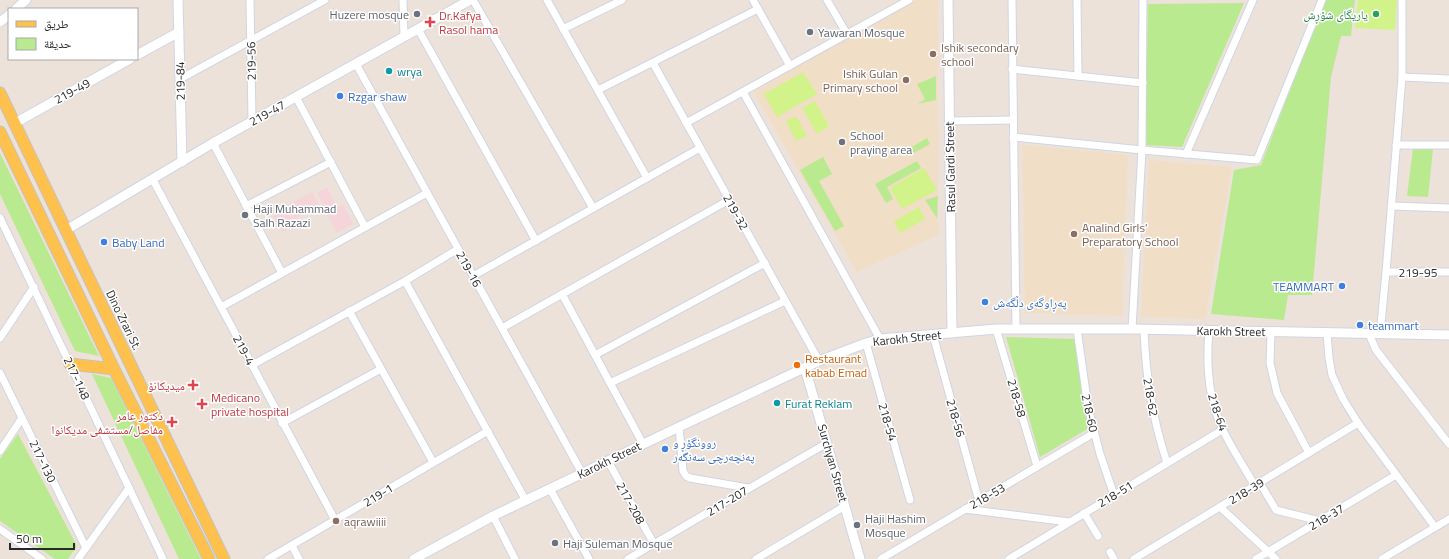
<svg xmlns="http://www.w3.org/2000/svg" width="1449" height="559" font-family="'Titillium Web','Noto Naskh Arabic',sans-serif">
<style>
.education{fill:#f1dec6}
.medical{fill:#f5d5da}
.green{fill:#b9ea8f}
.pitch{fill:#d2f38a}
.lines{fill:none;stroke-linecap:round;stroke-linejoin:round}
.street-casing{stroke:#ced5e4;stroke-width:9}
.secondary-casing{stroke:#ced5e4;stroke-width:11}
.primary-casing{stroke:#c3c3c3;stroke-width:13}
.street{stroke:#fff;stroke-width:7}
.secondary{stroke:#fff;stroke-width:9}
.primary{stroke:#ffc14d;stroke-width:11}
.worship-dot{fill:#6b7280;stroke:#fff;stroke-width:1.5}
.leisure-dot{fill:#2e9e5b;stroke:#fff;stroke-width:1.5}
.health-dot{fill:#e0444e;stroke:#fff;stroke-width:1.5}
.education-dot{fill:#8d6e63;stroke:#fff;stroke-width:1.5}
.culture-dot{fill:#0f9aa8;stroke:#fff;stroke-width:1.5}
.shop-dot{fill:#3f7fe0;stroke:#fff;stroke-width:1.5}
.food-dot{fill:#e8710a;stroke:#fff;stroke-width:1.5}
.labels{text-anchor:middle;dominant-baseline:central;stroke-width:3;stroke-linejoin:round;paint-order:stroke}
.worship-label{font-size:12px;fill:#5b616d;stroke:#fff;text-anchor:start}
.leisure-label{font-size:12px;fill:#27864d;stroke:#fff;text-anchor:end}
.health-label{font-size:12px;fill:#be3a42;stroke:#fff;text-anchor:start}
.education-label{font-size:12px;fill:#785e54;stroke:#fff;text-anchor:start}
.street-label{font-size:12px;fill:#292929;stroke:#fff}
.culture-label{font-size:12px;fill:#0d838f;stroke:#fff;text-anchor:start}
.shop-label{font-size:12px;fill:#366cbe;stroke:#fff;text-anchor:start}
.food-label{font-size:12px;fill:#c56008;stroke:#fff;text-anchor:start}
</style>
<rect width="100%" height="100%" fill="#ede2d9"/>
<g class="education">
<polygon points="916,0 938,0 938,235 857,272 753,91"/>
<polygon points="1022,145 1128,155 1122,316 1025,313"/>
<polygon points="1149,160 1232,167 1205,319 1141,317"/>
</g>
<g class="medical">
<polygon points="327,187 336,205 326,210 317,193"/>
<polygon points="312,192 319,205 293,220 286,206"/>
<polygon points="343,204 353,224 337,233 326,213"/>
<polygon points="286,209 295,225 282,232 273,216"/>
</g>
<g class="green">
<polygon points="1325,0 1355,0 1351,36 1341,36 1331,77 1312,295 1288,295 1284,320 1211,314 1234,170 1261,165"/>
<polygon points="1244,3 1182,147 1145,145 1148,4"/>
<polygon points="936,76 936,100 918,104 925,99 917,84"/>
<polygon points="927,138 930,144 910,155 907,150"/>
<polygon points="1413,149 1433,149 1428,197 1407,196"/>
<polygon points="0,153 99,356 75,351 0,194"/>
<polygon points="823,157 832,174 819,181 844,226 835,231 800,170"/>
<polygon points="917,161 921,168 887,187 893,199 886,203 875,184"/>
<polygon points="938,196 937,218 925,200"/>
<polygon points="1006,337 1075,339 1089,428 1040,457"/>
<polygon points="92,374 111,378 201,559 179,559"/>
<polygon points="18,434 77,546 68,559 55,559 0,521 0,459"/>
</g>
<g class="pitch">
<polygon points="1358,0 1397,0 1395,30 1355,28"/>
<polygon points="803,72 817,94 777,117 764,94"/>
<polygon points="815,101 829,126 817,134 802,108"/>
<polygon points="796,116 807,136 796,141 786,121"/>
<polygon points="924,168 937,190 902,209 890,188"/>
<polygon points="919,207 925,219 900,233 894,221"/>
</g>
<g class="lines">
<g class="street-casing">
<g id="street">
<polyline points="250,0 252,121"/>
<polyline points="403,0 404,37"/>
<polyline points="473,0 593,208"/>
<polyline points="547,0 647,178"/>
<polyline points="753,0 790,66"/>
<polyline points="827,0 847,34"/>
<polyline points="1012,0 1016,329"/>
<polyline points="1077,0 1078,76"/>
<polyline points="418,29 536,241"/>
<polyline points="563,29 622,0"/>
<polyline points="653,63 819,361"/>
<polyline points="356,64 582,473"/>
<polyline points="1012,69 1143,83"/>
<polyline points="1402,77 1449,79"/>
<polyline points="180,79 325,0"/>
<polyline points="598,90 758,9"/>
<polyline points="743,92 880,339"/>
<polyline points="296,97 365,227"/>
<polyline points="949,121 1013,120"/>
<polyline points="686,123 909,0"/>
<polyline points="1013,137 1142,150 1257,160 1322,0"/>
<polyline points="213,143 282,273"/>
<polyline points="1396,145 1449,145"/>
<polyline points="1186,154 1253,0"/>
<polyline points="153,180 335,520"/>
<polyline points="246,206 331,162"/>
<polyline points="1391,206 1449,208"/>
<polyline points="0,218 163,559"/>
<polyline points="1386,272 1449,272"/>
<polyline points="473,276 700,148"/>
<polyline points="405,281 526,501"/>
<polyline points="562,294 643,444"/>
<polyline points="221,307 427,193"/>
<polyline points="349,311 433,462"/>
<polyline points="502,328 729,200"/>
<polyline points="996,329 1037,466"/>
<polyline points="1077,329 1088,407 1100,454 1114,495"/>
<polyline points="1132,329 1142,150 1143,0"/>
<path d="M 1144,330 C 1146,379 1152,416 1167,463"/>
<path d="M 1209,331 C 1206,364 1208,399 1223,430 C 1232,449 1244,467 1255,486"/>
<polyline points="1271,332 1270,363 1277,393 1309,453"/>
<polyline points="1327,333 1329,358 1332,375 1343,399 1358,423 1435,527"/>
<polyline points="1369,334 1376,350 1449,444"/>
<polyline points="1380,334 1386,272 1402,77 1402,0"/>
<polyline points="933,335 979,501"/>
<polyline points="0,338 34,287"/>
<polyline points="866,343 910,500"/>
<polyline points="595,355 765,263"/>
<polyline points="252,365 405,281 458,249"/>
<polyline points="0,373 86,548"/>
<polyline points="610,383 785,301"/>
<polyline points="282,423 381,369"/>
<polyline points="679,427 683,471 686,476 690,478 748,488"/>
<polyline points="0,451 22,418"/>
<polyline points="608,461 654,544"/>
<polyline points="1260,483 1276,510 1320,521"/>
<polyline points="550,489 589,559"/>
<polyline points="1220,507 1276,559"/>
<polyline points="965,509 1069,522"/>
<polyline points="1084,513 1098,536"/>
<polyline points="493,516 515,559"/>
<polyline points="0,529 42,559"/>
<polyline points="292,546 299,559"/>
<polyline points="1110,552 1114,559"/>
<polyline points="78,559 129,488"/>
<polyline points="268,559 488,431"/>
<polyline points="628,559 827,443"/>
<polyline points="756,559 845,506"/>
<polyline points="881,559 1094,433"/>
<polyline points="1009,559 1222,430"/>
<polyline points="1134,559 1358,423"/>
<polyline points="1256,559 1396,475"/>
<polyline points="1382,559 1449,519"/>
</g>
</g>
<g class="secondary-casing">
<g id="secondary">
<polyline points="178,0 182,162"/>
<polyline points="948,0 952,333"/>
<polyline points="16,9 26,0"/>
<polyline points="0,22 9,15"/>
<polyline points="137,55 179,32"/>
<polyline points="15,123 130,59"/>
<polyline points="66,230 213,143 470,0"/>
<polyline points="805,368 860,559"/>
<polyline points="414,559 493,516 679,427 819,361 866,343 880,339 996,329 1132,329 1449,335"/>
</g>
</g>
<g class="primary-casing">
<g id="primary">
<polyline points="0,93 224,559"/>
<polyline points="0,132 114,369 209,559"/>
<polyline points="70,364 114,369"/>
</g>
</g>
<use href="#street" class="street"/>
<use href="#secondary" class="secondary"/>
<use href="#primary" class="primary"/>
</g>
<g class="worship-dot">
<circle cx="417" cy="14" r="4"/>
<circle cx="810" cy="32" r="4"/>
<circle cx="842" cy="142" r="4"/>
<circle cx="245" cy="215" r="4"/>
<circle cx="857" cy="525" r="4"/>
<circle cx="555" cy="543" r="4"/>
</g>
<circle class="leisure-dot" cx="1376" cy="14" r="4"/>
<g class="health-dot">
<path d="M428 16h4v4h4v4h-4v4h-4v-4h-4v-4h4z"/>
<path d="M191 379h4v4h4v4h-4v4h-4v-4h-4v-4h4z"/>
<path d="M200 398h4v4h4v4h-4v4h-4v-4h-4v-4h4z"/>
<path d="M170 416h4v4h4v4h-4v4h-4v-4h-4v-4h4z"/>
</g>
<g class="education-dot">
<circle cx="933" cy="54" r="4"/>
<circle cx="906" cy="80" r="4"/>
<circle cx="1074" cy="234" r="4"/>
<circle cx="336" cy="521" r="4"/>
</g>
<g class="culture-dot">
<circle cx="389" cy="71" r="4"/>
<circle cx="777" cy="403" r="4"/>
</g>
<g class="shop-dot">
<circle cx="340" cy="96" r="4"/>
<circle cx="104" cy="242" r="4"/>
<circle cx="1342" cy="286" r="4"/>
<circle cx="985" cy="302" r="4"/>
<circle cx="1360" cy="325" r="4"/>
<circle cx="665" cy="449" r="4"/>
</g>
<circle class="food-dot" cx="797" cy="365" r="4"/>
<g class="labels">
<g class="worship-label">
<text x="409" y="14" text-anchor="end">Huzere mosque</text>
<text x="818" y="32">Yawaran Mosque</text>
<text x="850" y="135">School<tspan x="850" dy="14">praying area</tspan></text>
<text x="253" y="208">Haji Muhammad<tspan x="253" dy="14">Salh Razazi</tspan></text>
<text x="865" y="518">Haji Hashim<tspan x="865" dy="14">Mosque</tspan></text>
<text x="563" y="543">Haji Suleman Mosque</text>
</g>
<g class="leisure-label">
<text x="1368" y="14">یاریگای شۆڕش</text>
</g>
<g class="health-label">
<text x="439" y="15">Dr.Kafya<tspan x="439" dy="14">Rasol hama</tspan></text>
<text x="185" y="385" text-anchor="end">میدیکانۆ</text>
<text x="211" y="397">Medicano<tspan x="211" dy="14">private hospital</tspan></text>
<text x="163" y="415" text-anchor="end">دكتور عامر<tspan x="163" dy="14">مفاصل/مستشفى مديكانوا</tspan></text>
</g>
<g class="education-label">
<text x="941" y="47">Ishik secondary<tspan x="941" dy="14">school</tspan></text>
<text x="898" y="73" text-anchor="end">Ishik Gulan<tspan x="898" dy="14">Primary school</tspan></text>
<text x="1082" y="227">Analind Girls'<tspan x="1082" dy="14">Preparatory School</tspan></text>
<text x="344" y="521">aqrawiiii</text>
</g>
<g class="street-label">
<text transform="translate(251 61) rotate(-91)">219-56</text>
<text transform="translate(180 81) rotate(-91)">219-84</text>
<text transform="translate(72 91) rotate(-29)">219-49</text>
<text transform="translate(267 113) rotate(-29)">219-47</text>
<text transform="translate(950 167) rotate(-91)">Rasul Gardi Street</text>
<text transform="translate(736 212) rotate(61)">219-32</text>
<text transform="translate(469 269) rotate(61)">219-16</text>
<text x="1418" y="272">219-95</text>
<text transform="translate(124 320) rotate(64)">Dino Zrari St.</text>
<text transform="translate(1231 331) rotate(1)">Karokh Street</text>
<text transform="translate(907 338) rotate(-6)">Karokh Street</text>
<text transform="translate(244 350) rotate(62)">219-4</text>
<text transform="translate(77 378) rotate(65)">217-148</text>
<text transform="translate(1151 397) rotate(80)">218-62</text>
<text transform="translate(1017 398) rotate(74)">218-58</text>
<text transform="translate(1218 412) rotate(72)">218-64</text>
<text transform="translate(1090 413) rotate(78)">218-60</text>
<text transform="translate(956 418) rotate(74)">218-56</text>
<text transform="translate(888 422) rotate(74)">218-54</text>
<text transform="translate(609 460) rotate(-26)">Karokh Street</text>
<text transform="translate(43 461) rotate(64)">217-130</text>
<text transform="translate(833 463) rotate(74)">Surchyan Street</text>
<text transform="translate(1246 491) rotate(-31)">218-39</text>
<text transform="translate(1115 494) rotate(-31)">218-51</text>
<text transform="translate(378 495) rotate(-31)">219-1</text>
<text transform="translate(987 496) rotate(-30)">218-53</text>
<text transform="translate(727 501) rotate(-31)">217-207</text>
<text transform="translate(631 503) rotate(61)">217-208</text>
<text transform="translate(1326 517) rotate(-31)">218-37</text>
</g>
<g class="culture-label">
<text x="397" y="71">wrya</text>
<text x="785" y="403">Furat Reklam</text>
</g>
<g class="shop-label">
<text x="348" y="96">Rzgar shaw</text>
<text x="112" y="242">Baby Land</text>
<text x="1334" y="286" text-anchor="end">TEAMMART</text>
<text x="993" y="302">پەڕاوگەی دڵگەش</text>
<text x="1368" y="325">teammart</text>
<text x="673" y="442">روونگۆڕ و<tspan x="673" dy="14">پەنچەرچی سەنگەر</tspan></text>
</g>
<g class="food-label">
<text x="805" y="358">Restaurant<tspan x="805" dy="14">kabab Emad</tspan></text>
</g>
</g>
<rect x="8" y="8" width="130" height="52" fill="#ffffff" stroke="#a9a9a9"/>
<rect x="16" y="21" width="20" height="6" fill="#ffc14d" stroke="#a9a9a9"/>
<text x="44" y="28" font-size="12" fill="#292929">طريق</text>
<rect x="16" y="38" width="20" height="12" fill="#b9ea8f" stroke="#a9a9a9"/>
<text x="44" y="48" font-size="12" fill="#292929">حديقة</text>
<path d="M10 543v6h64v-6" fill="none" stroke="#292929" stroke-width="2"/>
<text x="16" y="543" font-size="12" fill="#292929" stroke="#ffffff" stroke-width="3" paint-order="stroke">50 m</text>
</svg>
